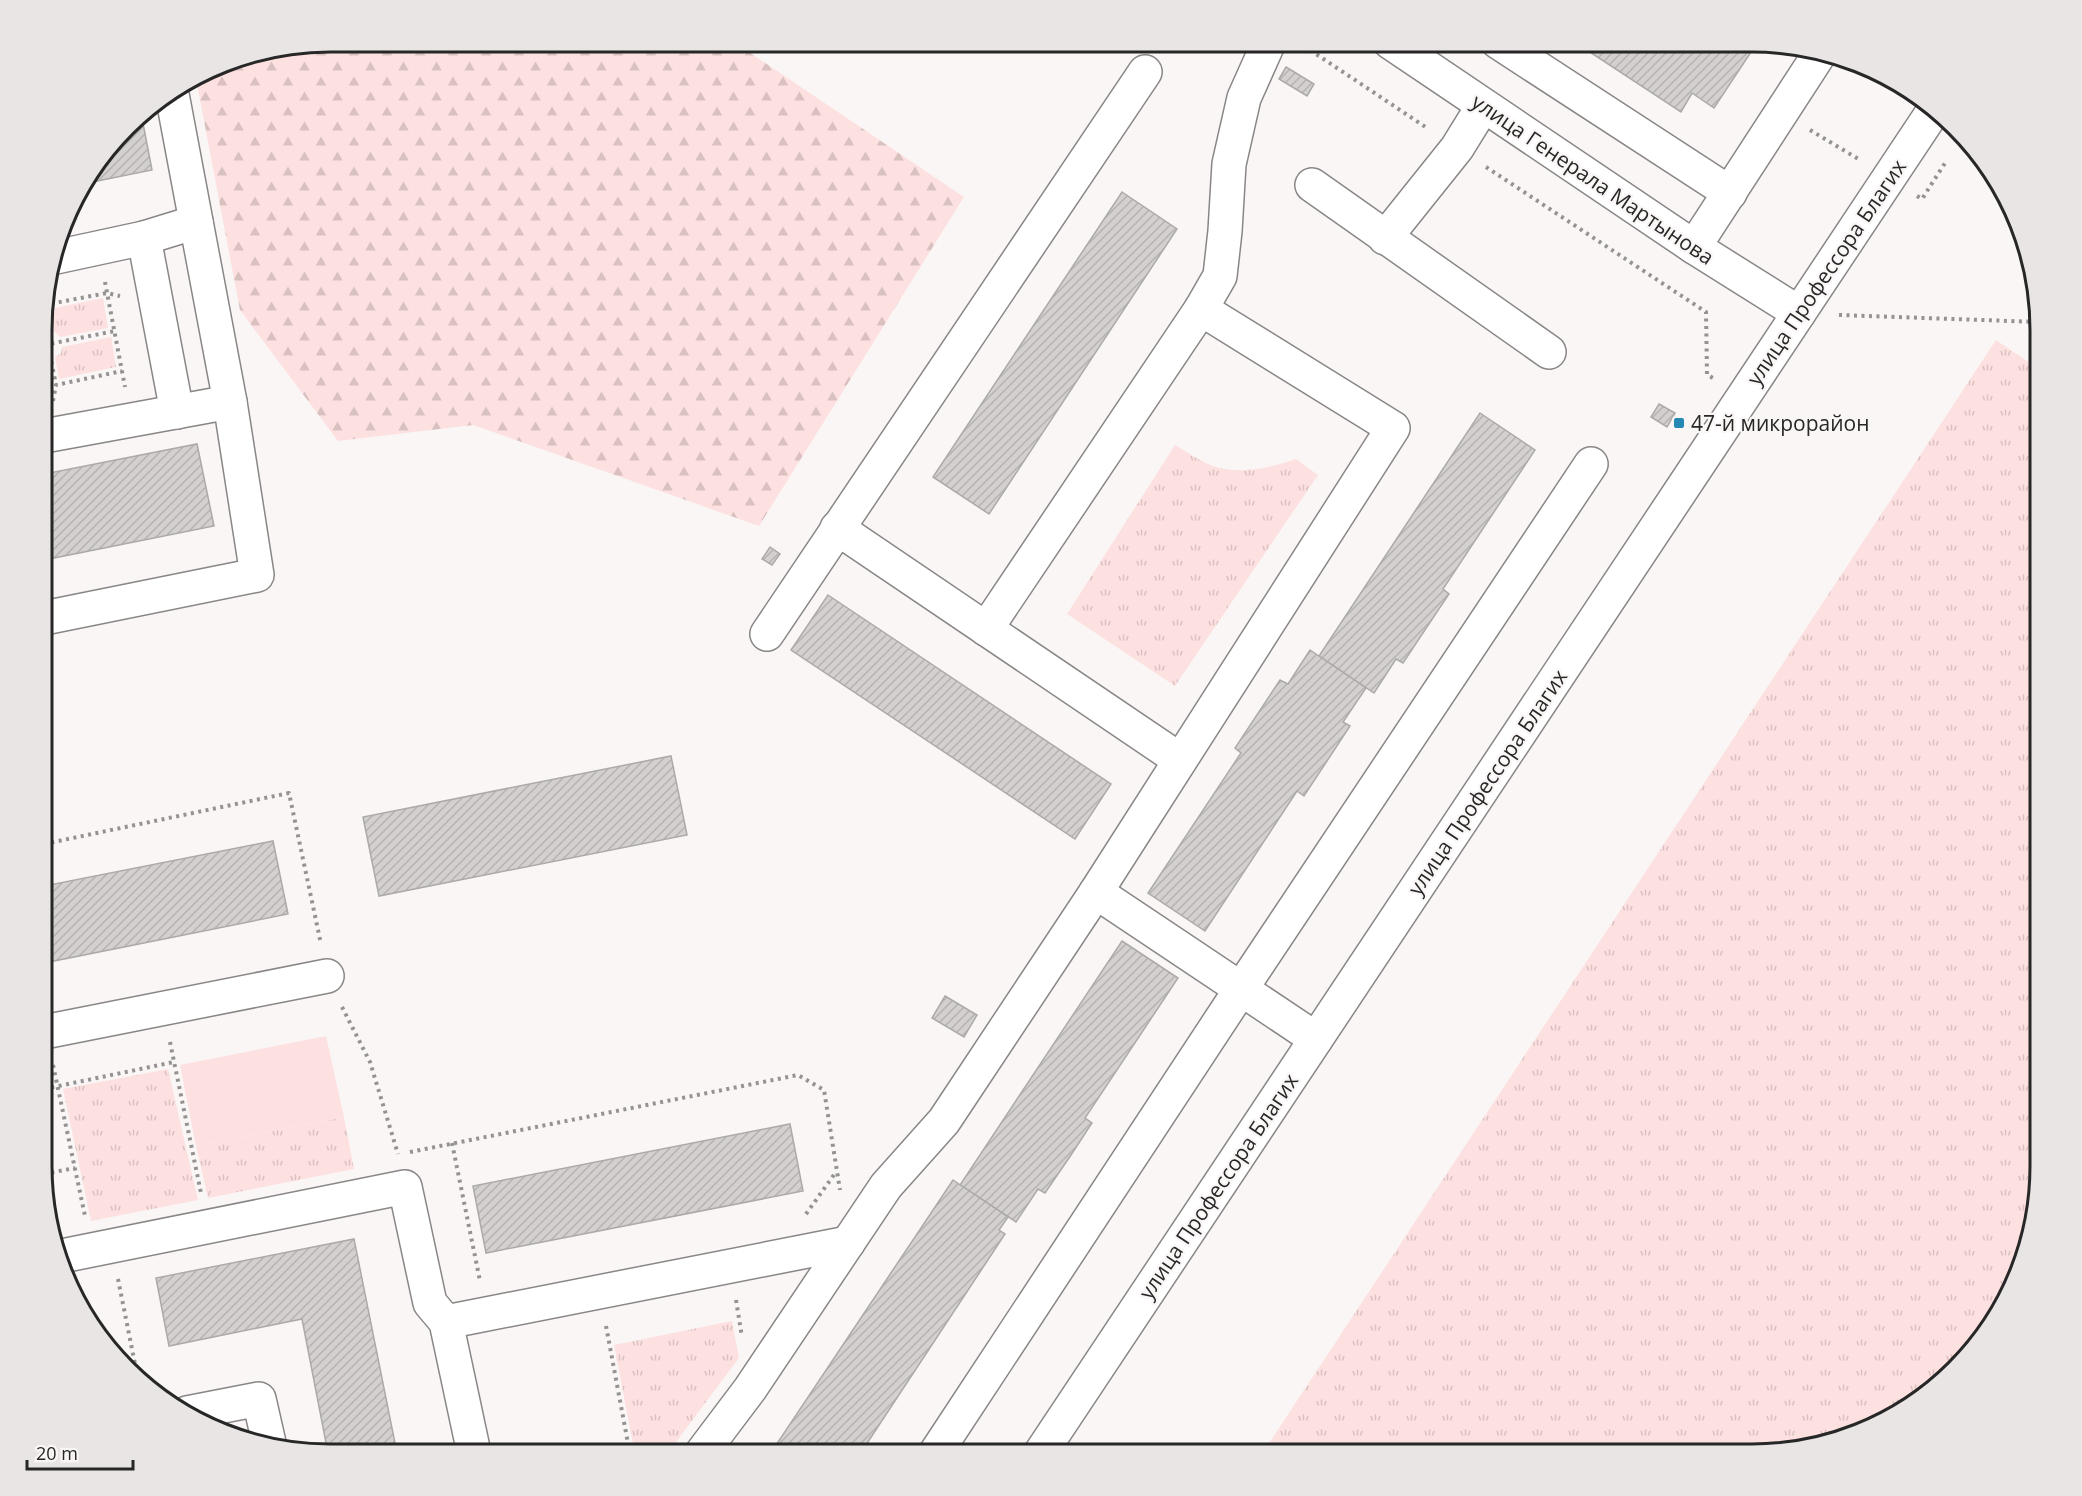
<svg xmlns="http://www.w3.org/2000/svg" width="2082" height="1496" font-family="'Open Sans',sans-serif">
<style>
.grass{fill:url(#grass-tufts)}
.forest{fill:url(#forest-firs)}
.garden{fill:#fde1e0}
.building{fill:url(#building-hatch);stroke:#aca9a9;stroke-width:1.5}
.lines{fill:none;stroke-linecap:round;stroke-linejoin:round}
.minor-casing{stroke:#898686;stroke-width:36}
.major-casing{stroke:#898686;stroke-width:36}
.path{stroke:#949292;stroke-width:4;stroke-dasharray:3 4.5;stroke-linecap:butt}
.minor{stroke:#fff;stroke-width:33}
.major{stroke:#fff;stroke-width:33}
.poi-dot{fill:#248ab3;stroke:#faf6f6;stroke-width:2}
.labels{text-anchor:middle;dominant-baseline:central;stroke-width:4.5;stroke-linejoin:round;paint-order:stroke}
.street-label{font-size:21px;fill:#282727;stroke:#faf6f6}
.poi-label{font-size:21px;fill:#282727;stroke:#faf6f6;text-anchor:start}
.rim{fill:none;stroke:#282727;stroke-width:3}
</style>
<defs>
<pattern id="grass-tufts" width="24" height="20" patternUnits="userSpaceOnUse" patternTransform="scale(1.5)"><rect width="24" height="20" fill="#fde1e0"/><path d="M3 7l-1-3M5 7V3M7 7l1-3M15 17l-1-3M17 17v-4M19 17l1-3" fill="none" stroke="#d9c1c0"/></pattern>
<pattern id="forest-firs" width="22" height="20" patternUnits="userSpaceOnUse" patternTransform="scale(1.5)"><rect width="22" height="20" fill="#fde1e0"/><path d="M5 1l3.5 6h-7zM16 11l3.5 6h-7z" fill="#d9c1c0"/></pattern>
<pattern id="building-hatch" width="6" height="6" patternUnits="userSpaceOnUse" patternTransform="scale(1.5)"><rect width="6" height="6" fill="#d3d0cf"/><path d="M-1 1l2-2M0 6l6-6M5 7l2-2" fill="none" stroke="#b5b3b2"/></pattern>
</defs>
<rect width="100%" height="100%" fill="#faf6f6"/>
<g class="grass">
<polygon points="103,298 108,328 60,337 55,332 50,331 45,310"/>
<polygon points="111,337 116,367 59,379 55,357 61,353 62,347"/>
<polygon points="1996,340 2039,369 2039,1184 2025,1258 1980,1341 1879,1424 1752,1454 1262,1454"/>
<path d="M 1175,445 C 1187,452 1200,461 1213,466 C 1240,475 1270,468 1296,459 L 1318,475 L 1175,686 L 1067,614 Z"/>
<polygon points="168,1069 198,1200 91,1221 63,1089"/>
<polygon points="344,1117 354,1169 208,1198 196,1146"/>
<polygon points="732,1321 739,1358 667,1454 635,1454 614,1345"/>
</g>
<polygon class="forest" points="331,42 734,42 964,197 759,526 473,425 338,441 240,310 196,79 221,64"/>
<polygon class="garden" points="326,1036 344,1117 196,1146 180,1065"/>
<g class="building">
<polygon points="1576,43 1757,43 1714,108 1692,93 1681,112"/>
<polygon points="1286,67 1314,84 1307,96 1279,79"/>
<polygon points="141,113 152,170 87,183 140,114"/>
<polygon points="1122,192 1177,229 989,514 933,477"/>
<polygon points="1659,404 1675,413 1667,427 1651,417"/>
<polygon points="1480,413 1535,450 1443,589 1449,594 1403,663 1396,659 1374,693 1319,656"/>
<polygon points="197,444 214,526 44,560 44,474"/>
<polygon points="770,547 780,554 772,565 762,559"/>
<polygon points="828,595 1111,784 1075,839 791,650"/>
<polygon points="1310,650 1366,688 1343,722 1350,726 1304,796 1297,791 1205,931 1148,893 1241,753 1235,748 1280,680 1288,684"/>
<polygon points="671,756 687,835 379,896 363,817"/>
<polygon points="273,841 288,914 44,963 44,886"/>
<polygon points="1122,941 1178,978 1085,1118 1092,1123 1069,1158 1045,1193 1038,1189 1016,1222 960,1185"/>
<polygon points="945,996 977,1015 964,1037 932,1018"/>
<polygon points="790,1124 803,1191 486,1253 473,1186"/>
<polygon points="953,1180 1008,1217 999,1230 1005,1234 860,1454 776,1454 772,1451"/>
<polygon points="354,1239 397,1453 328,1453 302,1319 169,1346 156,1278"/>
<polygon points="763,1445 772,1451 776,1454 757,1454"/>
</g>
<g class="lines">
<g class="minor-casing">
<g id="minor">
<polyline points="1390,42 1694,247 1799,313"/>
<polyline points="1498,42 1730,193"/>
<polyline points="1312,185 1549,352"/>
<polyline points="144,238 177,412"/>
<polyline points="1385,238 1457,148 1483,106"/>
<polyline points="1694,247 1820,53"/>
<polyline points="56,257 144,238 196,222"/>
<polyline points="44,436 230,402"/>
<polyline points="837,528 1180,760"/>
<polyline points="44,618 257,575 230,402 172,94"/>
<polyline points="986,629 1201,309 1220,276 1225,231 1229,164 1244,98 1269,42"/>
<polyline points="767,634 1145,72"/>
<polyline points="1096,892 1316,1039"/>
<polyline points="44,1032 327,976"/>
<polyline points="62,1256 405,1187 430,1303 446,1322 474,1453"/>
<polyline points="446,1322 848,1243"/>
<polyline points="187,1413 259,1399 269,1443"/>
<polyline points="701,1454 750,1389 886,1186 944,1121 1096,892 1393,428 1201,309"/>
<polyline points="935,1454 1241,989 1591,464"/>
</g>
</g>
<g class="major-casing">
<polyline id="major" points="1040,1454 1934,110"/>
</g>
<g class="path">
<polyline points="1304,46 1427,128"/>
<polyline points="1810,130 1860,160"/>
<polyline points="1486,167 1706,312 1707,375 1715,379"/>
<polyline points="1917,196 1922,199 1945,163"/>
<polyline points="105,282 125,387"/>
<polyline points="44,305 107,293 120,296"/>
<polyline points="1839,315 2039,322"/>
<polyline points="44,325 56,385"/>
<polyline points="44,345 115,331"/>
<polyline points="53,401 56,385 122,371"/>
<polyline points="44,844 289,793 321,944"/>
<polyline points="342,1007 370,1062 398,1154"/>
<polyline points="170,1042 201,1193"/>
<polyline points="53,1065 85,1216"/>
<polyline points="44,1089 174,1062"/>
<polyline points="452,1143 480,1281"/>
<polyline points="410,1152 798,1075 824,1090 840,1190"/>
<polyline points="44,1174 75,1168"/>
<polyline points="806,1214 836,1172"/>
<polyline points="118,1279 137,1374"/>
<polyline points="736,1300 742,1337"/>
<polyline points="606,1326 630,1454"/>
</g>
<use href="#minor" class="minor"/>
<use href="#major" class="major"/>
</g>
<rect class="poi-dot" x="1673" y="417" width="12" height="12" rx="3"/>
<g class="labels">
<g class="street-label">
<text transform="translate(1593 179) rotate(34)">улица Генерала Мартынова</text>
<text transform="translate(1826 272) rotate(-56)">улица Профессора Благих</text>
<text transform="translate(1487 782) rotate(-56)">улица Профессора Благих</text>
<text transform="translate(1218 1186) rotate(-56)">улица Профессора Благих</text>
</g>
<g class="poi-label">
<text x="1691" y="423">47-й микрорайон</text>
</g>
</g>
<path d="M0 0H2082V1496H0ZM330 52H1752A278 278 0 0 1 2030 330V1166A278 278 0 0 1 1752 1444H330A278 278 0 0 1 52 1166V330A278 278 0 0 1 330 52Z" fill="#e9e5e5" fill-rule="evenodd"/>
<path class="rim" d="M330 52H1752A278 278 0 0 1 2030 330V1166A278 278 0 0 1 1752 1444H330A278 278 0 0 1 52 1166V330A278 278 0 0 1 330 52Z"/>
<path d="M27 1460v9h106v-9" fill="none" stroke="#282727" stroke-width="3"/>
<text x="36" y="1460" font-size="18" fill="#282727" stroke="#faf6f6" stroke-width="4.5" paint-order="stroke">20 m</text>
</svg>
